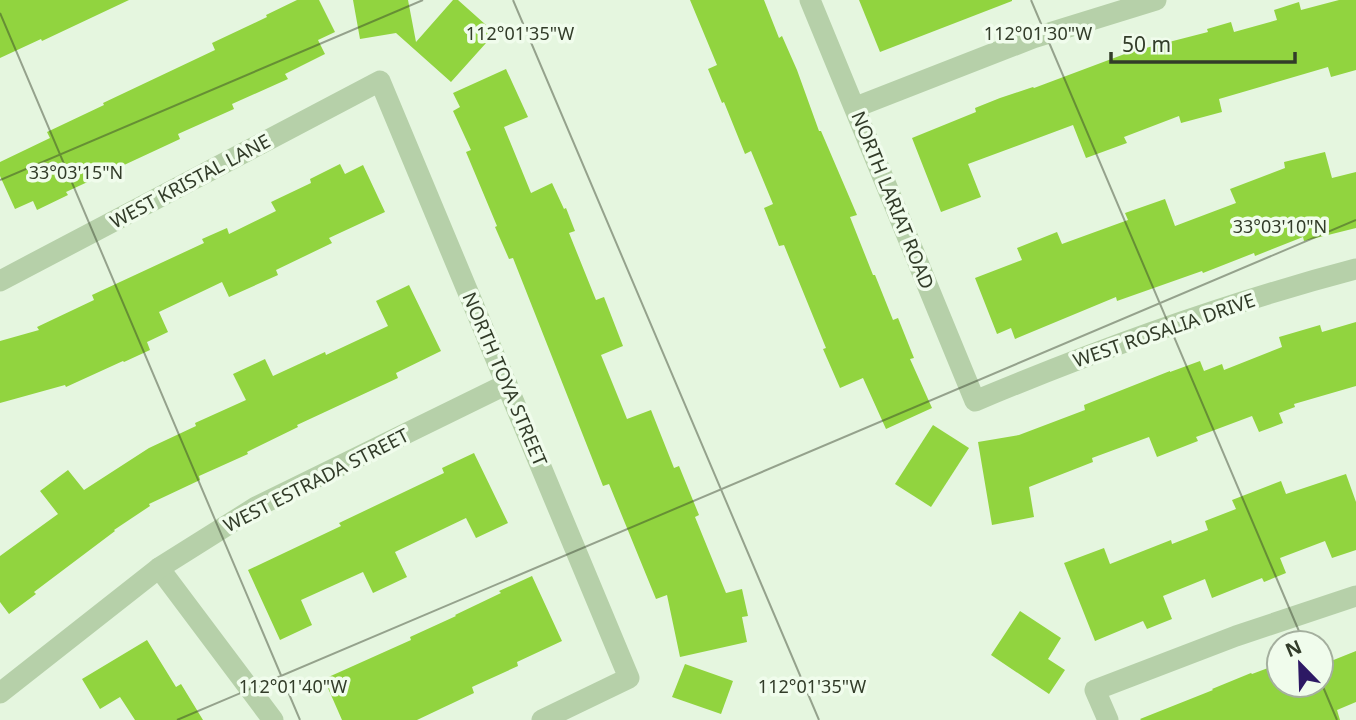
<svg xmlns="http://www.w3.org/2000/svg" width="1356" height="720" font-family="'Noto Sans',sans-serif">
<style>
.building{fill:#91d43f}
.lines{fill:none;stroke-linecap:round;stroke-linejoin:round}
.minor{stroke:#b6d0a9;stroke-width:21}
.ticks{fill:none;stroke:#323c29;stroke-width:2;stroke-opacity:0.45}
.labels{text-anchor:middle;dominant-baseline:central;stroke-width:7;stroke-linejoin:round;paint-order:stroke}
.street-label{font-size:19px;fill:#323c29;stroke:#f0fcec}
.ticks-label{font-size:18px;text-anchor:middle;fill:#323c29;stroke:#f0fcec;stroke-width:7;stroke-linejoin:round;paint-order:stroke}
</style>
<rect width="100%" height="100%" fill="#e5f6df"/>
<g class="building">
<polygon points="0,0 129,0 42,41 41,39 0,58"/>
<polygon points="297,0 319,0 335,32 318,40 325,54 285,74 288,79 232,104 234,109 178,134 180,139 66,192 68,195 37,210 33,201 15,209 0,176 0,162 50,138 47,132 104,105 103,103 215,50 212,43 267,17 266,15"/>
<polygon points="353,0 408,0 416,42 453,0 458,0 495,33 451,82 396,33 360,39"/>
<polygon points="690,0 764,0 779,38 782,36 797,70 819,131 821,131 857,215 850,217 873,275 875,275 893,320 898,318 914,358 910,359 932,408 886,429 863,378 840,388 823,349 826,348 784,245 779,246 764,208 773,204 751,151 745,154 724,102 722,103 708,69 717,65"/>
<polygon points="859,0 1012,0 1012,1 880,52"/>
<polygon points="1339,0 1356,0 1356,70 1331,77 1328,67 1219,99 1222,112 1181,123 1179,116 1124,137 1127,143 1086,158 1073,125 968,164 981,197 941,212 912,138 976,112 975,108 1000,98 1033,87 1034,88 1130,52 1208,32 1207,29 1231,22 1234,32 1277,20 1274,10 1299,2 1301,10"/>
<polygon points="506,69 528,117 504,127 531,193 552,183 564,209 566,208 575,231 569,233 596,300 604,297 623,346 601,355 627,419 651,410 674,468 679,466 699,515 695,517 726,593 742,589 748,616 742,617 747,642 680,657 667,595 656,599 609,484 603,486 513,258 509,259 495,227 497,226 466,152 471,150 453,111 460,107 453,93"/>
<polygon points="1325,152 1332,178 1356,172 1356,228 1304,241 1303,237 1255,256 1254,253 1203,273 1202,271 1117,301 1116,297 1015,339 1011,328 997,334 975,278 1022,260 1017,248 1057,232 1062,244 1128,220 1125,213 1165,199 1175,226 1236,203 1230,189 1285,168 1284,162"/>
<polygon points="340,164 345,174 363,165 385,212 329,238 332,243 276,270 278,275 229,297 222,282 159,312 168,332 147,342 150,350 124,362 123,361 66,387 65,385 0,403 0,341 39,330 37,327 94,300 92,295 204,243 202,239 227,228 229,234 276,211 271,202 311,183 310,179"/>
<polygon points="409,285 441,351 396,373 398,378 297,425 298,427 247,452 248,454 199,476 200,480 149,504 150,506 114,530 115,531 34,592 36,594 9,614 0,602 0,556 58,514 40,491 68,470 84,490 149,448 196,426 195,423 246,400 233,374 265,359 273,376 325,352 326,355 388,326 376,301"/>
<polygon points="1356,322 1356,386 1294,404 1295,407 1279,413 1283,423 1259,432 1252,416 1196,437 1198,441 1157,457 1149,437 1092,458 1093,462 1029,487 1034,517 992,525 978,442 1019,435 1085,410 1084,405 1170,371 1170,372 1200,361 1204,371 1222,364 1224,370 1282,347 1279,337 1320,325 1322,332"/>
<polygon points="933,425 969,448 931,507 895,484"/>
<polygon points="474,453 508,523 476,538 466,518 395,552 407,577 373,593 363,572 301,600 312,625 280,640 248,570 341,526 339,523 444,473 442,468"/>
<polygon points="1346,474 1356,502 1356,550 1332,558 1325,541 1280,558 1286,573 1264,582 1262,578 1212,598 1205,579 1163,596 1172,619 1147,629 1143,621 1095,641 1064,563 1104,548 1110,564 1171,540 1172,544 1208,530 1205,521 1236,509 1232,500 1281,481 1286,494"/>
<polygon points="532,576 562,641 517,662 518,666 472,687 474,693 417,720 342,720 324,679 411,640 410,637 456,616 455,615 501,593 499,591"/>
<polygon points="1020,611 1061,638 1048,659 1065,670 1049,694 991,655"/>
<polygon points="147,640 176,687 181,684 203,720 135,720 120,697 100,709 82,679"/>
<polygon points="1356,651 1356,702 1337,710 1340,720 1141,720 1140,719 1213,690 1212,689 1251,673 1252,674 1279,664 1279,685 1321,685 1321,665"/>
<polygon points="685,664 733,681 721,714 672,697"/>
</g>
<g class="lines">
<g class="minor">
<path d="M 810,0 L 975,401 C 1099,349 1226,303 1356,269"/>
<polyline points="856,107 1033,38 1156,0"/>
<polyline points="0,281 380,81 629,678 542,720"/>
<polyline points="159,568 273,720"/>
<polyline points="0,693 159,568 256,507 507,384"/>
<polyline points="1108,720 1095,690 1236,636 1356,596"/>
</g>
</g>
<path class="ticks" d="M 513,0 L 819,720M 1031,0 L 1304,643M 0,13 L 300,720M 0,180 L 423,0M 1321,682 L 1337,720M 177,720 L 1356,220"/>
<g class="labels">
<g class="street-label">
<text transform="translate(190 181) rotate(-28)">WEST KRISTAL LANE</text>
<text transform="translate(893 200) rotate(68)">NORTH LARIAT ROAD</text>
<text transform="translate(1164 330) rotate(-19)">WEST ROSALIA DRIVE</text>
<text transform="translate(505 379) rotate(67)">NORTH TOYA STREET</text>
<text transform="translate(316 480) rotate(-27)">WEST ESTRADA STREET</text>
</g>
</g>
<g class="ticks-label">
<text x="520" y="40">112°01'35"W</text>
<text x="1038" y="40">112°01'30"W</text>
<text x="76" y="179">33°03'15"N</text>
<text x="1280" y="233">33°03'10"N</text>
<text x="293" y="693">112°01'40"W</text>
<text x="812" y="693">112°01'35"W</text>
</g>
<g transform="translate(1300 664) rotate(337)"><circle r="33" fill="#f0fcec" stroke="#a4af9e" stroke-width="2"/>
<path d="M0-5L12 26L0 18L-12 26Z" fill="#2d1964"/>
<text y="-10" font-size="19" font-weight="bold" text-anchor="middle" fill="#323c29">N</text>
</g>
<path d="M1111 52v10h184v-10" fill="none" stroke="#323c29" stroke-width="3.5"/>
<text x="1122" y="52" font-size="21" fill="#323c29" stroke="#f0fcec" stroke-width="5" paint-order="stroke">50 m</text>
</svg>
